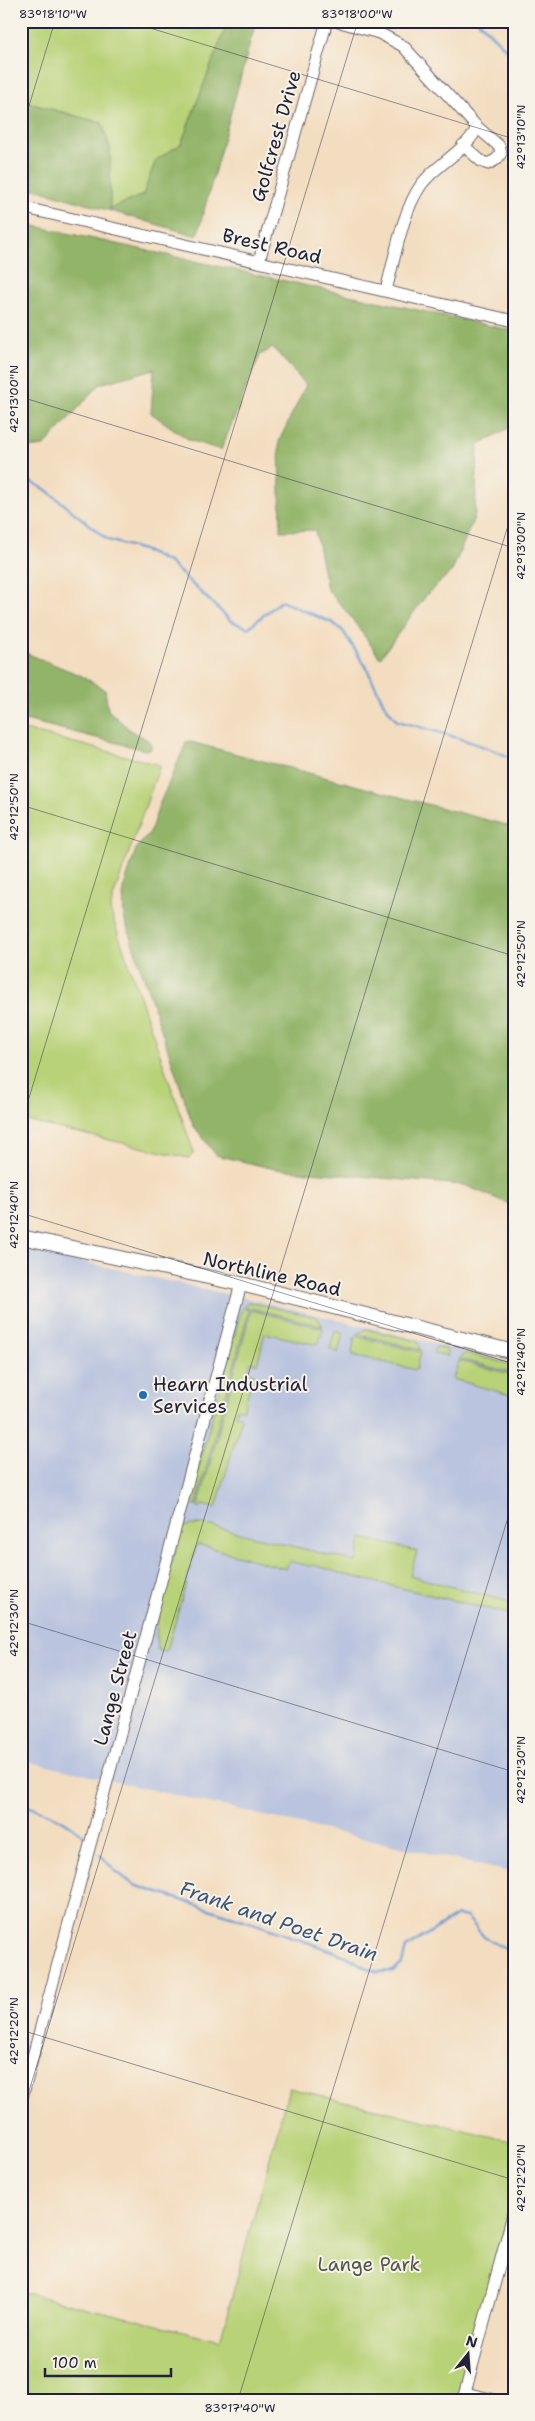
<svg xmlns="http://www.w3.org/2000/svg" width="535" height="2421" font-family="'Shantell Sans',sans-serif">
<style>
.industrial{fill:#bac4de}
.green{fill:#b8d277;stroke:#6d7a59}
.forest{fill:#92b468;stroke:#5a6b52}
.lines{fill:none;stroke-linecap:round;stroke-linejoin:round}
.stream{stroke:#689cd4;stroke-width:2.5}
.minor-casing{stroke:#6b636a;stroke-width:13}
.major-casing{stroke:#6b636a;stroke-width:16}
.minor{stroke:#fff;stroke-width:11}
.major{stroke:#fff;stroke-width:14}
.ticks{fill:none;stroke:#22223b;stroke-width:1;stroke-opacity:0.45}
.poi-dot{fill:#1f6fb2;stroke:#f7f3e8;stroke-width:2}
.labels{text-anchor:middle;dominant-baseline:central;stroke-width:4;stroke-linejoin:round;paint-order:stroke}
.street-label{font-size:19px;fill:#22223b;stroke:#f7f3e8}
.poi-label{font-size:19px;fill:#22223b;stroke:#f7f3e8;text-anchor:start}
.park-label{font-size:19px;fill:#4f574d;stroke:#f7f3e8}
.water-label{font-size:20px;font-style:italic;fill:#3e5378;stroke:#f7f3e8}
.neatline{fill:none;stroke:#22223b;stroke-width:2}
.ticks-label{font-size:12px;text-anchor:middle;fill:#22223b}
</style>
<rect width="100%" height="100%" fill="#f7f3e8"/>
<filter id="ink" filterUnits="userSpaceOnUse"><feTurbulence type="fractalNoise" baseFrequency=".02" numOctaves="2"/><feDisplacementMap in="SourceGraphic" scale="10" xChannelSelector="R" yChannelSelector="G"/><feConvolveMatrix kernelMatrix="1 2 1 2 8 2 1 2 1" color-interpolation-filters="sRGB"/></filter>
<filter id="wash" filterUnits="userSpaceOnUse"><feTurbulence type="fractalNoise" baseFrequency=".0096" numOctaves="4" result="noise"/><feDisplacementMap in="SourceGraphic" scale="20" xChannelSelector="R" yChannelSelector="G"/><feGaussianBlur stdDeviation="1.12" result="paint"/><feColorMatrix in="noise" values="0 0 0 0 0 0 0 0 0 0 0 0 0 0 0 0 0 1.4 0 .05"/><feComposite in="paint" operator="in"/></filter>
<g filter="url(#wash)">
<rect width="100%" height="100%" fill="#f3ddc0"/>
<polygon class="industrial" points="21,1248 284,1307 514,1363 514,1873 21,1760"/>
<g class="green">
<polygon points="21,21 228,21 181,144 156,160 143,195 109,209 110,148 102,123 21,101"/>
<polygon points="21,729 160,765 113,897 110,910 194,1153 189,1158 21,1120"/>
<polygon points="248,1302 317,1317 323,1326 243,1306"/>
<polygon points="242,1308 249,1310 196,1506 192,1502 191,1494"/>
<polygon points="251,1310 323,1328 319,1343 313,1344 265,1333 257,1364 251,1362 248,1372 254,1374 243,1410 237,1408 235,1415 242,1417 216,1508 202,1505 200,1508 198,1507"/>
<polygon points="366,1329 417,1341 421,1350 357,1334"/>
<polygon points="335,1331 343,1333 338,1353 330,1349"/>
<polygon points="355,1336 421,1352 416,1370 353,1355 352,1351"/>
<polygon points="436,1347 446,1349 448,1356 433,1353"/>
<polygon points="466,1353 514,1365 514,1373 459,1359"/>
<polygon points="459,1361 514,1375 514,1396 453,1379"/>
<path d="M 203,1524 L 356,1562 L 362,1538 L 417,1551 L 410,1576 L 514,1603 L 514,1615 L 346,1575 L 314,1565 L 309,1566 L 289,1561 L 286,1569 L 197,1544 L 168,1647 L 166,1651 L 159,1651 C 147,1636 176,1550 182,1529 L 185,1526 Z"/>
<polygon points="289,2088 514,2142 514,2196 460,2400 21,2400 21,2292 220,2340"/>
</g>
<g class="forest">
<polygon points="228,21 256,21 197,236 21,185 21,101 102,123 110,148 110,209 143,195 156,160 181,144"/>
<polygon points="21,223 514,331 514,425 478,445 475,515 452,571 428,593 380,658 350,616 327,589 315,530 281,531 279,441 306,385 273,348 260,355 221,450 189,440 151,413 154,369 100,384 44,446 26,448 21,446"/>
<polygon points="21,651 82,676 105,690 108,710 130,730 151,742 151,749 145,750 21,719"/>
<polygon points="187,741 514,827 514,1206 464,1185 275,1169 216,1155 193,1125 124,918 123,889 136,849 150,832 160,803"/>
</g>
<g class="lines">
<g class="stream">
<polyline points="478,21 514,57"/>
<path d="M 21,477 L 45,489 L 108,540 L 143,550 L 170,563 L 231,621 L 248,628 L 281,601 L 333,623 L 343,631 L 366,667 L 384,704 L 397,721 C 437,731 476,742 514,759"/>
<path d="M 21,1804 C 45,1812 66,1818 84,1837"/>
<polyline points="100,1854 113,1869 134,1885 262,1926 346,1956 365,1967 378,1972 393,1971 402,1964 406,1948 457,1915 467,1917 484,1937 514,1954"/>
</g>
</g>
</g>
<g filter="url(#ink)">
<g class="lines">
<g class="minor-casing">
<g id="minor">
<path d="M 337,21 L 379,33 L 403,46 L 477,127 C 469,149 436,164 421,185 C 402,212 395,258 386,290"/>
<polyline points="463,145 481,161 488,164 497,159 501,153 499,146 477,127"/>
<polyline points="21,207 514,321"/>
<polyline points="259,261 327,21"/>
<polyline points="21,2101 241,1284"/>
<polyline points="465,2393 495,2400"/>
<polyline points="463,2400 514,2211"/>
</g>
</g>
<g class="major-casing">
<polyline id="major" points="21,1237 241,1284 514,1352"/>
</g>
<use href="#minor" class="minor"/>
<use href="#major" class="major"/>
</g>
</g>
<path class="ticks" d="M 127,21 L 514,139M 21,132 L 55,21M 21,397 L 514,548M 21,805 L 514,956M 21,1124 L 358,21M 21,1213 L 514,1364M 21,1621 L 514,1772M 21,2030 L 514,2180M 21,2117 L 514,506M 238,2400 L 514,1498"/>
<circle class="poi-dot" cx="143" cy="1395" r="5"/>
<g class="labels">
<g class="street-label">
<text transform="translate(276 136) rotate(-74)">Golfcrest Drive</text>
<text transform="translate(272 246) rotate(13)">Brest Road</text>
<text transform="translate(272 1274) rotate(13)">Northline Road</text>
<text transform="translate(115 1688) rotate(-75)">Lange Street</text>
</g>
<g class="poi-label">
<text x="153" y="1384">Hearn Industrial<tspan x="153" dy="22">Services</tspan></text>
</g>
<g class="park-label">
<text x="369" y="2264">Lange Park</text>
</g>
<g class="water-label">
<text transform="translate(279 1921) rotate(19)">Frank and Poet Drain</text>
</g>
</g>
<rect width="535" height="2421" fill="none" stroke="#f7f3e8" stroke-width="55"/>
<g transform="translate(468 2354) rotate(17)" stroke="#f7f3e8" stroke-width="4" paint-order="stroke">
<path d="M0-4L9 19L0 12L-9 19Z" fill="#22223b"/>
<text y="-8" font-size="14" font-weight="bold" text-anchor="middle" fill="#22223b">N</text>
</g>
<path d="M45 2368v8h126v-8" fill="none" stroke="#22223b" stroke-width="2.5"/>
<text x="52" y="2368" font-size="15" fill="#22223b" stroke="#f7f3e8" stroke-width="4" paint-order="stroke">100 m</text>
<rect x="28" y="28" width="480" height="2366" class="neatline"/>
<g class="ticks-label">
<text x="53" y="18">83°18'10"W</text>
<text x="357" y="18">83°18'00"W</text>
<text transform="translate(521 137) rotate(-90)" y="4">42°13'10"N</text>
<text transform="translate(14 399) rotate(-90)" y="4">42°13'00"N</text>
<text transform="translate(521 546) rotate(-90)" y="4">42°13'00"N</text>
<text transform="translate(14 807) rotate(-90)" y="4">42°12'50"N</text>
<text transform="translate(521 954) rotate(-90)" y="4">42°12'50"N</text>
<text transform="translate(14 1215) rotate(-90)" y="4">42°12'40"N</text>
<text transform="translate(521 1362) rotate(-90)" y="4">42°12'40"N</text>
<text transform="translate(14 1623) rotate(-90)" y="4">42°12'30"N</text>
<text transform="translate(521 1770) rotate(-90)" y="4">42°12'30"N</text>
<text transform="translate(14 2031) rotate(-90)" y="4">42°12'20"N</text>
<text transform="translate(521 2178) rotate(-90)" y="4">42°12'20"N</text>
<text x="240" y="2412">83°17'40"W</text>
</g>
</svg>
